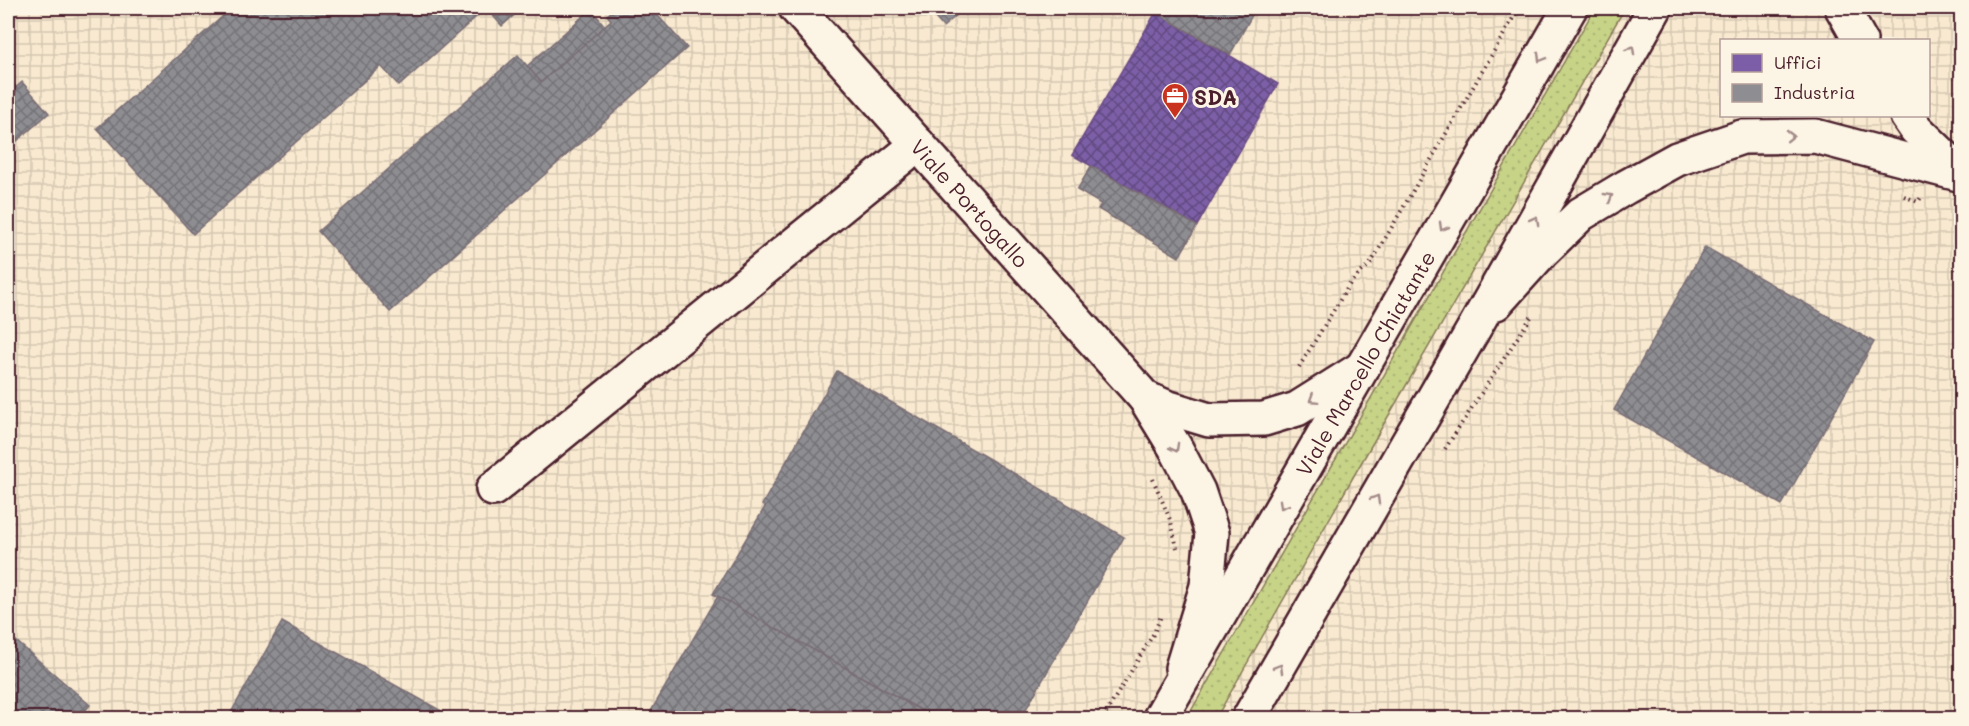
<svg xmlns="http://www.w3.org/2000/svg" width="1969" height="726" font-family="Mali,sans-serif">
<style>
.industrial{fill:url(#industrial-grid);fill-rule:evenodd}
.grass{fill:url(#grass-dots);stroke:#887a59;stroke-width:1.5}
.offices{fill:url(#offices-cross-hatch);stroke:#6c4b82;stroke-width:1.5}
.industry{fill:url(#industry-cross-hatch);stroke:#796c73;stroke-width:1.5}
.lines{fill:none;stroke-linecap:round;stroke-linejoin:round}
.minor-casing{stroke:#4a1f2b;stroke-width:38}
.tertiary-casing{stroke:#4a1f2b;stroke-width:38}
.path{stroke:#4a1f2b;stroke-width:4;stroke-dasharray:1.5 4.5;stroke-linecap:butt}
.minor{stroke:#fcf5e5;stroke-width:33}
.tertiary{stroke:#fcf5e5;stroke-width:33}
.oneway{stroke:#a38a88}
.labels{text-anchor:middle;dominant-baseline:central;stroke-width:6;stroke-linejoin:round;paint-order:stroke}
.poi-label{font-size:21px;font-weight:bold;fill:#4a1f2b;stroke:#fcf5e5;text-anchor:start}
.street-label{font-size:21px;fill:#4a1f2b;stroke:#fcf5e5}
</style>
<defs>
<pattern id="industrial-grid" width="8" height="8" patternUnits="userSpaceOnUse" patternTransform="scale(1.5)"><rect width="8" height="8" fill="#f8e9d0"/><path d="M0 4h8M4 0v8" fill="none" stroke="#d6c7b3"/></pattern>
<pattern id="grass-dots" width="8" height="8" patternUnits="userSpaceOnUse" patternTransform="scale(1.5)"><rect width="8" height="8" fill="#c7d487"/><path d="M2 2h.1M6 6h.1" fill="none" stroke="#acb675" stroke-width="1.8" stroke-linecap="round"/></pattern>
<pattern id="offices-cross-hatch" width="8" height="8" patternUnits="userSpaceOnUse" patternTransform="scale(1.5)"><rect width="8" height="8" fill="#7b5ea7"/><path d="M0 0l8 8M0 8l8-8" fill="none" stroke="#624980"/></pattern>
<pattern id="industry-cross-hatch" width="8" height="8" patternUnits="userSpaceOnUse" patternTransform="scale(1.5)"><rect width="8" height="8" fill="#8d8d92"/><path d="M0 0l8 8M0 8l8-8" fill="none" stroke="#757377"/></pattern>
</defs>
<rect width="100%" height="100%" fill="#fcf5e5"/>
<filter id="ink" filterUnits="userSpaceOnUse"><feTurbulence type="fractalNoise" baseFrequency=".0167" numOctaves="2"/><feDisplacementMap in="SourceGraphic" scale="12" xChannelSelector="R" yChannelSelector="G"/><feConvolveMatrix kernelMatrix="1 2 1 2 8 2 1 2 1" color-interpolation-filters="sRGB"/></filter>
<g filter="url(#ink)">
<path class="industrial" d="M 8,8 L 1961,8 L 1961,718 L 8,718 ZM 1722,40 L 1928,40 L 1928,116 L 1722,116 Z"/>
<polygon class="grass" points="1595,8 1625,8 1360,465 1216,718 1187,718"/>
<polygon class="offices" points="1156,12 1278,84 1197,226 1072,155"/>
<g class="industry">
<polygon points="232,8 486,8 399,86 381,66 193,234 97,128"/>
<polygon points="486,8 522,8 502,26"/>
<polygon points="616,8 622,12 627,8 651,8 687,48 390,312 318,231 518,55 541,82 611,20 607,15"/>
<polygon points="926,8 965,8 943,27"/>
<polygon points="1169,8 1256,8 1230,55 1163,17"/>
<polygon points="1947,8 1962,8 1962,29 1954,26 1959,12"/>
<polygon points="591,9 605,26 541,82 527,66"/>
<polygon points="8,77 16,87 8,95"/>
<polygon points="22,82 49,113 10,147 8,144 8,95"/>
<polygon points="1091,166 1197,226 1179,257 1098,209 1101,204 1077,190"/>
<polygon points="1705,247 1874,342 1782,505 1614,410"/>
<polygon points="837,371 1124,537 1021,718 935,718 713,594 765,507 762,505"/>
<polygon points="718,596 922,711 917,718 647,718"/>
<polygon points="282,622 454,718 228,718"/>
<polygon points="8,634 90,705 79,718 8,718"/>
<polygon points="922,711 935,718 917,718"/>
</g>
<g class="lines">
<g class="minor-casing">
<g id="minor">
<polyline points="796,8 1145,398 1175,447 1198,491 1212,533 1207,586 1182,668"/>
<polyline points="1842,8 1860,40"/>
<polyline points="1907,116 1916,129 1962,174"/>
<polyline points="1496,303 1541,253 1581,214 1626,187 1677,159 1742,137 1815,136 1962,175"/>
<polyline points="1145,398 1166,407 1209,420 1264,419 1297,409 1362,368"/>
<polyline points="493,489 918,144"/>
</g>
</g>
<g class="tertiary-casing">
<g id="tertiary">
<polyline points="1160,718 1570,8"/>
<polyline points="1249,718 1476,325 1655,8"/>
</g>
</g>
<g class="path">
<polyline points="1904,196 1918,202 1922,196"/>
<polyline points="1299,367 1351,282 1371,263 1519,8"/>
<polyline points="1445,449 1531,317"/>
<polyline points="1153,479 1171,522 1177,548"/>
<polyline points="1103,718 1154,633 1161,616"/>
</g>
<use href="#minor" class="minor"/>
<use href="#tertiary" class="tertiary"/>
</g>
<defs><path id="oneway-chevron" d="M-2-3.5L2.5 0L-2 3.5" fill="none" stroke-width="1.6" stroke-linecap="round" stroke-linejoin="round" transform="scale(1.5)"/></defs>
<g class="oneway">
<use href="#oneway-chevron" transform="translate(1631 50) rotate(-61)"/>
<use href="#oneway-chevron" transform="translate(1541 58) rotate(120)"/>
<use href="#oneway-chevron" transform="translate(1790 136) rotate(-1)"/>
<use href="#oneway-chevron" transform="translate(1609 197) rotate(-31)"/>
<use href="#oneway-chevron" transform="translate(1535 220) rotate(-61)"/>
<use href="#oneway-chevron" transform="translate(1443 227) rotate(120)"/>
<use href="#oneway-chevron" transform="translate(1313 399) rotate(148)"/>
<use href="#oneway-chevron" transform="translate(1175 448) rotate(61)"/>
<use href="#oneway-chevron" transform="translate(1376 499) rotate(-60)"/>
<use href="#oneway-chevron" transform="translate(1283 505) rotate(120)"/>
<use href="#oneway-chevron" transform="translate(1279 668) rotate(-60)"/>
</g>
</g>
<defs>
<g id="office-pin" transform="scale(1.35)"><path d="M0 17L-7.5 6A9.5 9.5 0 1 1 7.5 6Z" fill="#c8321e" stroke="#fcf5e5"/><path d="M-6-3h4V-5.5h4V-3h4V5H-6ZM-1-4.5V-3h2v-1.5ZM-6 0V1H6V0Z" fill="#fff"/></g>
</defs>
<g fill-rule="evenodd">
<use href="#office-pin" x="1175" y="96"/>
</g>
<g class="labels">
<g class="poi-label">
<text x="1194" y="96">SDA</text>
</g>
<g class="street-label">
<text transform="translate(970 203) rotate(48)">Viale Portogallo</text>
<text transform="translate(1365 363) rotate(-60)">Viale Marcello Chiatante</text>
</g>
</g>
<rect width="1969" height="726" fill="none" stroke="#fcf5e5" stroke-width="30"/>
<rect x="15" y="15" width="1939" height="696" fill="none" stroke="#4a1f2b" stroke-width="2" filter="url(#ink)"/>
<rect x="1720" y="39" width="210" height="78" fill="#fcf5e5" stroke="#b59f9b" stroke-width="1.5"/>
<rect x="1732" y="54" width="30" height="18" fill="#7b5ea7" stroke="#b59f9b" stroke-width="1.5"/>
<text x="1774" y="69" font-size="18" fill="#4a1f2b">Uffici</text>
<rect x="1732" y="84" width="30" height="18" fill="#8d8d92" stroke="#b59f9b" stroke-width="1.5"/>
<text x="1774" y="99" font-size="18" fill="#4a1f2b">Industria</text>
</svg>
